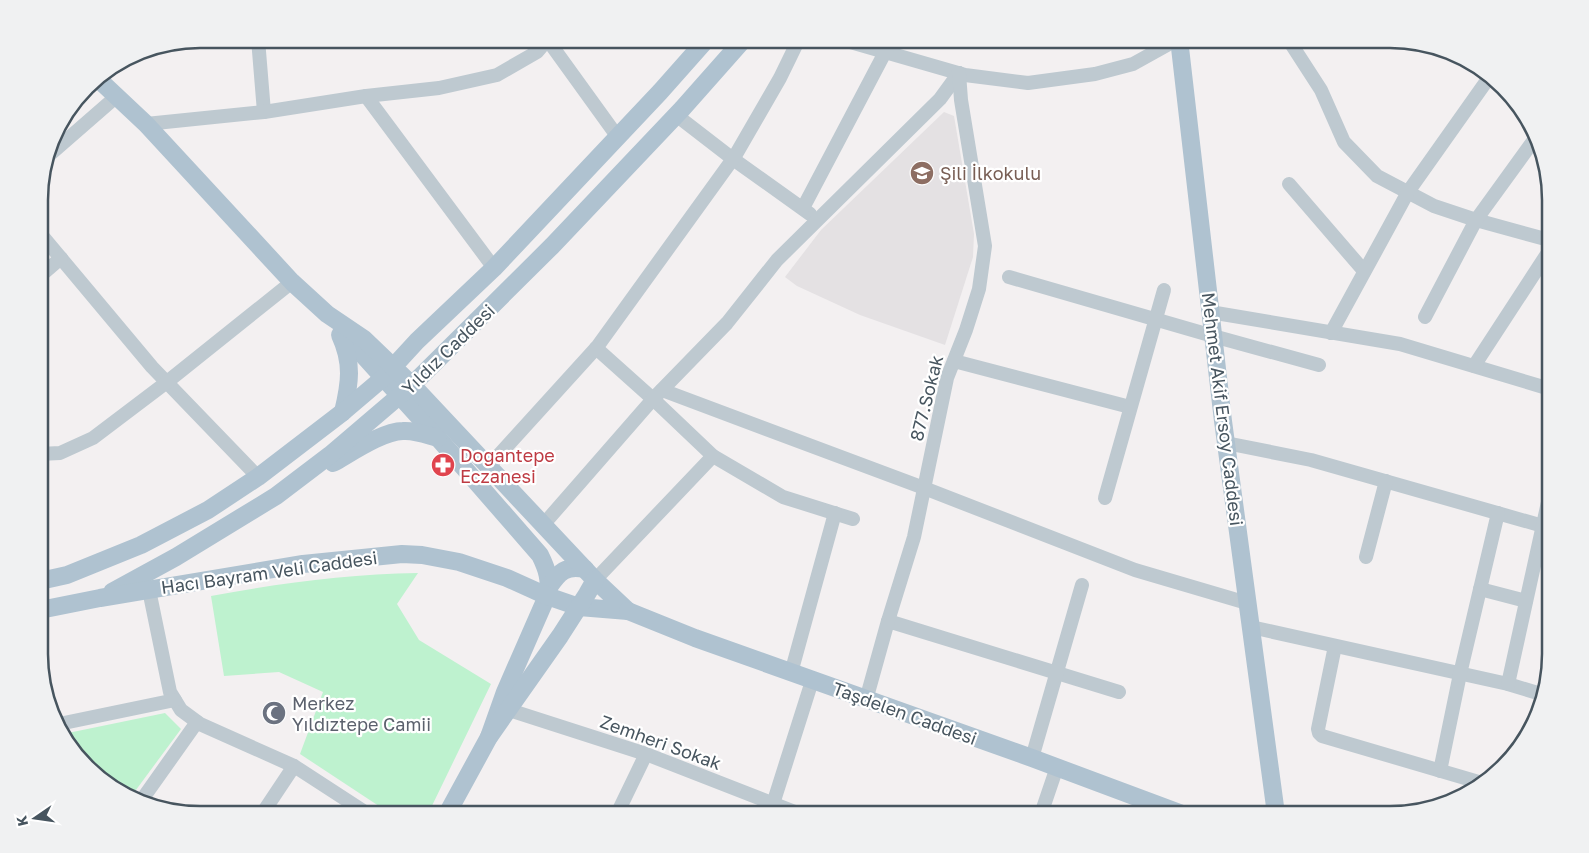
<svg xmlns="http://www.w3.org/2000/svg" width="1589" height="853" font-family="'Golos Text',sans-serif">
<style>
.education{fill:#e4e1e3}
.green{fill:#bef2cf}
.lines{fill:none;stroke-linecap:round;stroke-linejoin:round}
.minor{stroke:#bec9d0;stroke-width:14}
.major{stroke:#afc2d0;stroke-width:18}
.labels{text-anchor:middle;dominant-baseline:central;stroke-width:4.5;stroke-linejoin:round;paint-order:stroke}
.education-label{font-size:18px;fill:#785e54;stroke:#fff;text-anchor:start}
.street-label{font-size:18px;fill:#47555f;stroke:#fff}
.health-label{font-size:18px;fill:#be3a42;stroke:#fff;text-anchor:start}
.worship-label{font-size:18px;fill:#5b616d;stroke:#fff;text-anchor:start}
.rim{fill:none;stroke:#47555f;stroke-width:2.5}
</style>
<rect width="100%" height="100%" fill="#f3f0f1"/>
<polygon class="education" points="944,112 954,116 974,234 973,257 945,345 860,315 797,286 785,277 821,230"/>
<g class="green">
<path d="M 418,573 L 397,604 L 419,640 L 491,684 L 428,814 L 391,814 L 300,754 L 323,692 L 279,672 L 224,676 L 211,596 C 281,583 348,574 418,573 Z"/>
<polygon points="165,713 181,729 130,798 66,743 63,734"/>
</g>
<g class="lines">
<g class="minor">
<polyline points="258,39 264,112"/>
<polyline points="547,39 617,136"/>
<polyline points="840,39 965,75 1028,83 1095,74 1133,64 1178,39"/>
<polyline points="1288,39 1321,90 1344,142 1377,176 1434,206 1476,220 1549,240"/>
<polyline points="1461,55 1461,56"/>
<polyline points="366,96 494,268"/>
<polyline points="676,115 733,159 810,214"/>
<polyline points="146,124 264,112 366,96 439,88 497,75 537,52 548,39"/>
<polyline points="47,157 117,96"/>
<polyline points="1289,184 1364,271"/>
<polyline points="803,208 892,39"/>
<polyline points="39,232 152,367 258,477"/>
<polyline points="39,277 61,258"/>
<polyline points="1009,277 1213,336 1319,365"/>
<polyline points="1210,312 1400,344 1550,389"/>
<polyline points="1425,317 1476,220 1534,140"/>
<polyline points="1331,333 1408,192 1488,79"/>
<polyline points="596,348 653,399 713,456 783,497 853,519"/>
<polyline points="954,361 1130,407"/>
<polyline points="1474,366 1549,251"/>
<polyline points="662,390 924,488 1135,570 1247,603"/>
<polyline points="1226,443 1311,460 1543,526"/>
<polyline points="40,454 60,453 93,438 167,382 292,282"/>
<polyline points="488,467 597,347 735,156 780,78 799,39"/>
<polyline points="1105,498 1164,290"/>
<polyline points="543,525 653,399 727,323 777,260 940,99 959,73"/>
<polyline points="1366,557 1386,481"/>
<polyline points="595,580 713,456"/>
<polyline points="1480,589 1526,601"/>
<polyline points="149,590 170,692 181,710 200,724 294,766 368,814"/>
<polyline points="888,621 1119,692"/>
<polyline points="1251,627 1508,684 1541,694"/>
<polyline points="1335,646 1318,729 1319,733 1322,736 1482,783"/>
<polyline points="791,673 835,513"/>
<polyline points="1508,684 1550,493"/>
<polyline points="866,700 888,621 914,537 947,378 966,330 979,289 985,246 961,100 959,73"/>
<polyline points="509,710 646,754 800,814"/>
<polyline points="59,724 175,700"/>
<polyline points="1032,758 1082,585"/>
<polyline points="1440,771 1460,674 1498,513"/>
<polyline points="141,801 197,722"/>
<polyline points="773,804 812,681"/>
<polyline points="262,814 294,766"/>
<polyline points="617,814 646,754"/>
<polyline points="1041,814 1057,767"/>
</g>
<g class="major">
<polyline points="1179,39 1223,421 1276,814"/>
<path d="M 343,333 L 438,438 L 540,555 C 547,569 551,581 547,596 L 505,692 L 489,737"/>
<path d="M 340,335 C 353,363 350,383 343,412"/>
<path d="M 333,463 C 351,453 383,431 403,431 C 415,430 427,435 438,438"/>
<polyline points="40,581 67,575 141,545 208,510 258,477 343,412 383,378 417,341 494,268 660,92 707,39"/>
<path d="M 549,587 C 559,572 566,565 585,569"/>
<polyline points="112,592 176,557 276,496 330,455 412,385 552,246 682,109 744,39"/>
<polyline points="40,610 100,598 303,564 402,554 422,555 459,562 507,578 547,596 579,607 628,611 595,580 412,385 364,339 327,314 292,282 146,124 96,77"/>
<polyline points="628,611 695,638 1032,758 1182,814"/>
<polyline points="447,814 489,737 560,636 587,594 595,580"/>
</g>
</g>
<defs>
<g id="school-disc" transform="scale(1.25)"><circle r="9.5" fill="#8d6e63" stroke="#fff"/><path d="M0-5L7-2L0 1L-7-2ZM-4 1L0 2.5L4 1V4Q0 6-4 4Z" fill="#fff"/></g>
<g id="pharmacy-disc" transform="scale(1.25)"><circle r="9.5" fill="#e0444e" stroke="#fff"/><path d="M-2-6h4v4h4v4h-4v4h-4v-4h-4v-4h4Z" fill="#fff"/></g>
<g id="mosque-disc" transform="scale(1.25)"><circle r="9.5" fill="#6b7280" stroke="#fff"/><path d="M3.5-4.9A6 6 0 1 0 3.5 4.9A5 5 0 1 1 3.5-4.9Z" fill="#fff"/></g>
</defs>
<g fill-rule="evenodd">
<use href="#school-disc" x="922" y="173"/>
<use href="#pharmacy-disc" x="443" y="465"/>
<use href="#mosque-disc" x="274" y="713"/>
</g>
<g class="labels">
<g class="education-label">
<text x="940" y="173">Şili İlkokulu</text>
</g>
<g class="street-label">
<text transform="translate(448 349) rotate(-44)">Yıldız Caddesi</text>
<text transform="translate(926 398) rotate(-76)">877.Sokak</text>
<text transform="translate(1223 409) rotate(83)">Mehmet Akif Ersoy Caddesi</text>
<text transform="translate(269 572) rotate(-8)">Hacı Bayram Veli Caddesi</text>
<text transform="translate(905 713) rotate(20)">Taşdelen Caddesi</text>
<text transform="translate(661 742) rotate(20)">Zemheri Sokak</text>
</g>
<g class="health-label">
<text x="460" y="455">Doğantepe<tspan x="460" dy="21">Eczanesi</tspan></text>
</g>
<g class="worship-label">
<text x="292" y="703">Merkez<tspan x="292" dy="21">Yıldıztepe Camii</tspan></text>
</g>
</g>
<path d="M0 0H1589V853H0ZM200 48H1390A152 152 0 0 1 1542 200V654A152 152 0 0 1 1390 806H200A152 152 0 0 1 48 654V200A152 152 0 0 1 200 48Z" fill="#f0f1f2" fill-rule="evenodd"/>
<path class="rim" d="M200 48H1390A152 152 0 0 1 1542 200V654A152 152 0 0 1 1390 806H200A152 152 0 0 1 48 654V200A152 152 0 0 1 200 48Z"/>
<g transform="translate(35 818) rotate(257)" stroke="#ffffff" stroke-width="4" paint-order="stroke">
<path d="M0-4L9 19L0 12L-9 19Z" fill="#47555f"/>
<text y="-8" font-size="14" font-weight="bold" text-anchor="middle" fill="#47555f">K</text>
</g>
</svg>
